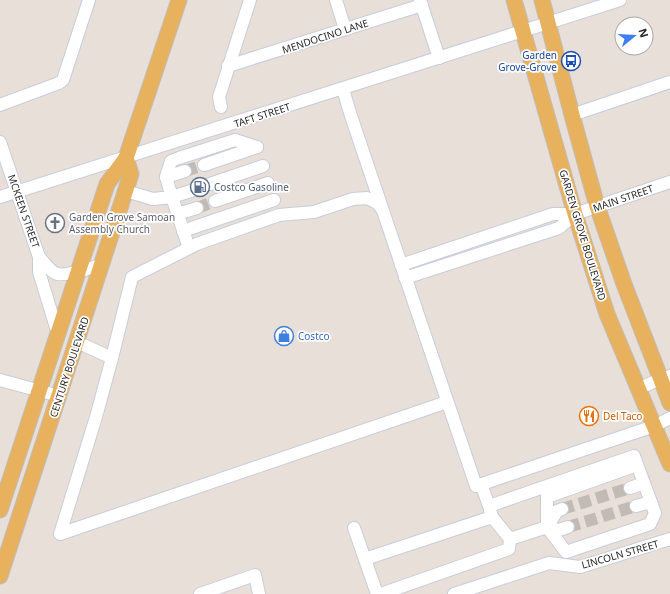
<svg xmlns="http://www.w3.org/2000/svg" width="670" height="594" font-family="'Noto Sans',sans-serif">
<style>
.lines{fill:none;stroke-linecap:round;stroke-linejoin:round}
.minor-tunnel{stroke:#c2bab5;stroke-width:12;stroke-dasharray:12 6;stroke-linecap:butt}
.minor-casing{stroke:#c7cdd8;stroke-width:14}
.major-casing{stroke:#bebebe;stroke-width:17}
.minor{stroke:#fff;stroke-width:12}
.major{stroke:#e8b15e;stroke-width:15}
.labels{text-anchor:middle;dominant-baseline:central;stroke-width:3.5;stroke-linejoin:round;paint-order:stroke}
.street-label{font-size:10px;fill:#272727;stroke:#fff}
.transit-label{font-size:10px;fill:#164399;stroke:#fff;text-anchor:end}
.service-label{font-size:10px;fill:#4e5e75;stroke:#fff;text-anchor:start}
.worship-label{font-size:10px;fill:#5b616d;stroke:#fff;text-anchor:start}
.shop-label{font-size:10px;fill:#366cbe;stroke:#fff;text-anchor:start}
.food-label{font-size:10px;fill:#c56008;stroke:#fff;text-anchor:start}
</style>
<rect width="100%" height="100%" fill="#e9dfd9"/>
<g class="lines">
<g class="minor-tunnel">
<polyline points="185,171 204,165"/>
<polyline points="191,191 210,184"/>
<polyline points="197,208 215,201"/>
<polyline points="562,509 630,488"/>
<polyline points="568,527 636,506"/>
</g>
<g class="minor-casing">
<g id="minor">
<polyline points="336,0 345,29"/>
<polyline points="420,0 439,58"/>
<polyline points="228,66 422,5"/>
<polyline points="343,89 351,116 476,486 654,426 670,418"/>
<polyline points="0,105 59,83 63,80 89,0"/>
<polyline points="221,107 219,97 250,0"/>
<polyline points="572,115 670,82"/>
<polyline points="0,142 39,257 39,272 58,334"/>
<polyline points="204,165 257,147"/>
<polyline points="185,171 166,177 172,197 191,191"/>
<polyline points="166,177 171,161 179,158 235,140 257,147"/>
<polyline points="210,184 263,166"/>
<polyline points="126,191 153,199 172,197 189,248"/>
<polyline points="0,197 620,0"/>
<polyline points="215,201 268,183"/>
<polyline points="177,214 197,208"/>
<polyline points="183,231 274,200"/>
<path d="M 39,257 C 44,262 49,270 55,273 C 62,278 92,267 102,265"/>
<polyline points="401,265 553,214 575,214 670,182"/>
<polyline points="405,278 559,228 575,214"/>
<polyline points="77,342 112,358 132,277 197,244 279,215 314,212 353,199 367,198 377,203 382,209"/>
<polyline points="112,358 96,417 60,534 447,402"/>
<polyline points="0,380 59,396"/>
<polyline points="638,389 660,379 670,376"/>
<polyline points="481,484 489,506 634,456 655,513 650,524 566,552 547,527 547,497 637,465"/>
<polyline points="630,488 644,483"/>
<polyline points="636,506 651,502"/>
<polyline points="547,527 559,530 568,527"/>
<polyline points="354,528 377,594"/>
<polyline points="510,539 547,527 557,511 562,509"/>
<polyline points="365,559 492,517 490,510"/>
<polyline points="200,594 255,575 259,594"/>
<polyline points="381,594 509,549 510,539 492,517"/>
<polyline points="454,594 549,563 580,567 670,539"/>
</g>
</g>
<g class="major-casing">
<g id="major">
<polyline points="514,0 575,214 607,314 670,464"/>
<polyline points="542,0 572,115 597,206 624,284 670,403"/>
<polyline points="0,510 107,184 126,158 179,0"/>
<polyline points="0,576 131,174 126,158"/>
</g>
</g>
<use href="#minor" class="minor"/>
<use href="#major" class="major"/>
</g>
<defs>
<g id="bus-ring" transform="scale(1)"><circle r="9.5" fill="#fff" stroke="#1a4fb4" stroke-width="1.5"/><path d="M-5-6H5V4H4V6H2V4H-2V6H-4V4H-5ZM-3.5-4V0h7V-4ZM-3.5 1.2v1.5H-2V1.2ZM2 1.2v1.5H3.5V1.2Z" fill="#1a4fb4"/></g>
<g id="fuel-ring" transform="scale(1)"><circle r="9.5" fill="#fff" stroke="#5c6f8a" stroke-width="1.5"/><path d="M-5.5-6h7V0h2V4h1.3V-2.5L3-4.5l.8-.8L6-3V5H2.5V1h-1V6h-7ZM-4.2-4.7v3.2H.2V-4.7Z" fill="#5c6f8a"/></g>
<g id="church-ring" transform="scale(1)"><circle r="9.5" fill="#fff" stroke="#6b7280" stroke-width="1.5"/><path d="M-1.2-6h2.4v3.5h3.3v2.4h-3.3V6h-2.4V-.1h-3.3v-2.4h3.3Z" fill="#6b7280"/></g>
<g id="shop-ring" transform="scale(1)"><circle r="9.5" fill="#fff" stroke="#3f7fe0" stroke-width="1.5"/><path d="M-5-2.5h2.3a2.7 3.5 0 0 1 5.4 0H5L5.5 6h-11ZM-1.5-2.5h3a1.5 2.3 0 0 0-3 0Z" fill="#3f7fe0"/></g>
<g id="restaurant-ring" transform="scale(1)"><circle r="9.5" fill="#fff" stroke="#e8710a" stroke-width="1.5"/><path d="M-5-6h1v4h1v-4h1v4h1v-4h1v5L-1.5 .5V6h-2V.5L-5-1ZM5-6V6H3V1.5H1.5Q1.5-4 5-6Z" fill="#e8710a"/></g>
</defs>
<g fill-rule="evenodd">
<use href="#bus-ring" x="571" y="61"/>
<use href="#fuel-ring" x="200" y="187"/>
<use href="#church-ring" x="55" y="223"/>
<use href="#shop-ring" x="284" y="336"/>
<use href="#restaurant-ring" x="589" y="416"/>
</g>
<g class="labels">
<g class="street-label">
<text transform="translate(325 36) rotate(-18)">MENDOCINO LANE</text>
<text transform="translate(262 115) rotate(-18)">TAFT STREET</text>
<text transform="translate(623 198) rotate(-19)">MAIN STREET</text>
<text transform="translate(24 211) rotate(71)">MCKEEN STREET</text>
<text transform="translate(583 235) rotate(73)">GARDEN GROVE BOULEVARD</text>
<text transform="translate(69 367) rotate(-72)">CENTURY BOULEVARD</text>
<text transform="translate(620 554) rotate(-16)">LINCOLN STREET</text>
</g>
<g class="transit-label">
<text x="557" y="55">Garden<tspan x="557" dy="12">Grove-Grove</tspan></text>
</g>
<g class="service-label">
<text x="214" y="187">Costco Gasoline</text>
</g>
<g class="worship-label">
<text x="69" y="217">Garden Grove Samoan<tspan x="69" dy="12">Assembly Church</tspan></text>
</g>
<g class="shop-label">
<text x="298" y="336">Costco</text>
</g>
<g class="food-label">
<text x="603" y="416">Del Taco</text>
</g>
</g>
<g transform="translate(634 36) rotate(72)"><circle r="19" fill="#ffffff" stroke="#a9a9a9"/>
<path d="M0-3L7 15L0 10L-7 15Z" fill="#3f7ef0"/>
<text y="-6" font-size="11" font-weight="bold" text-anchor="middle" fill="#272727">N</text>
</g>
</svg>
